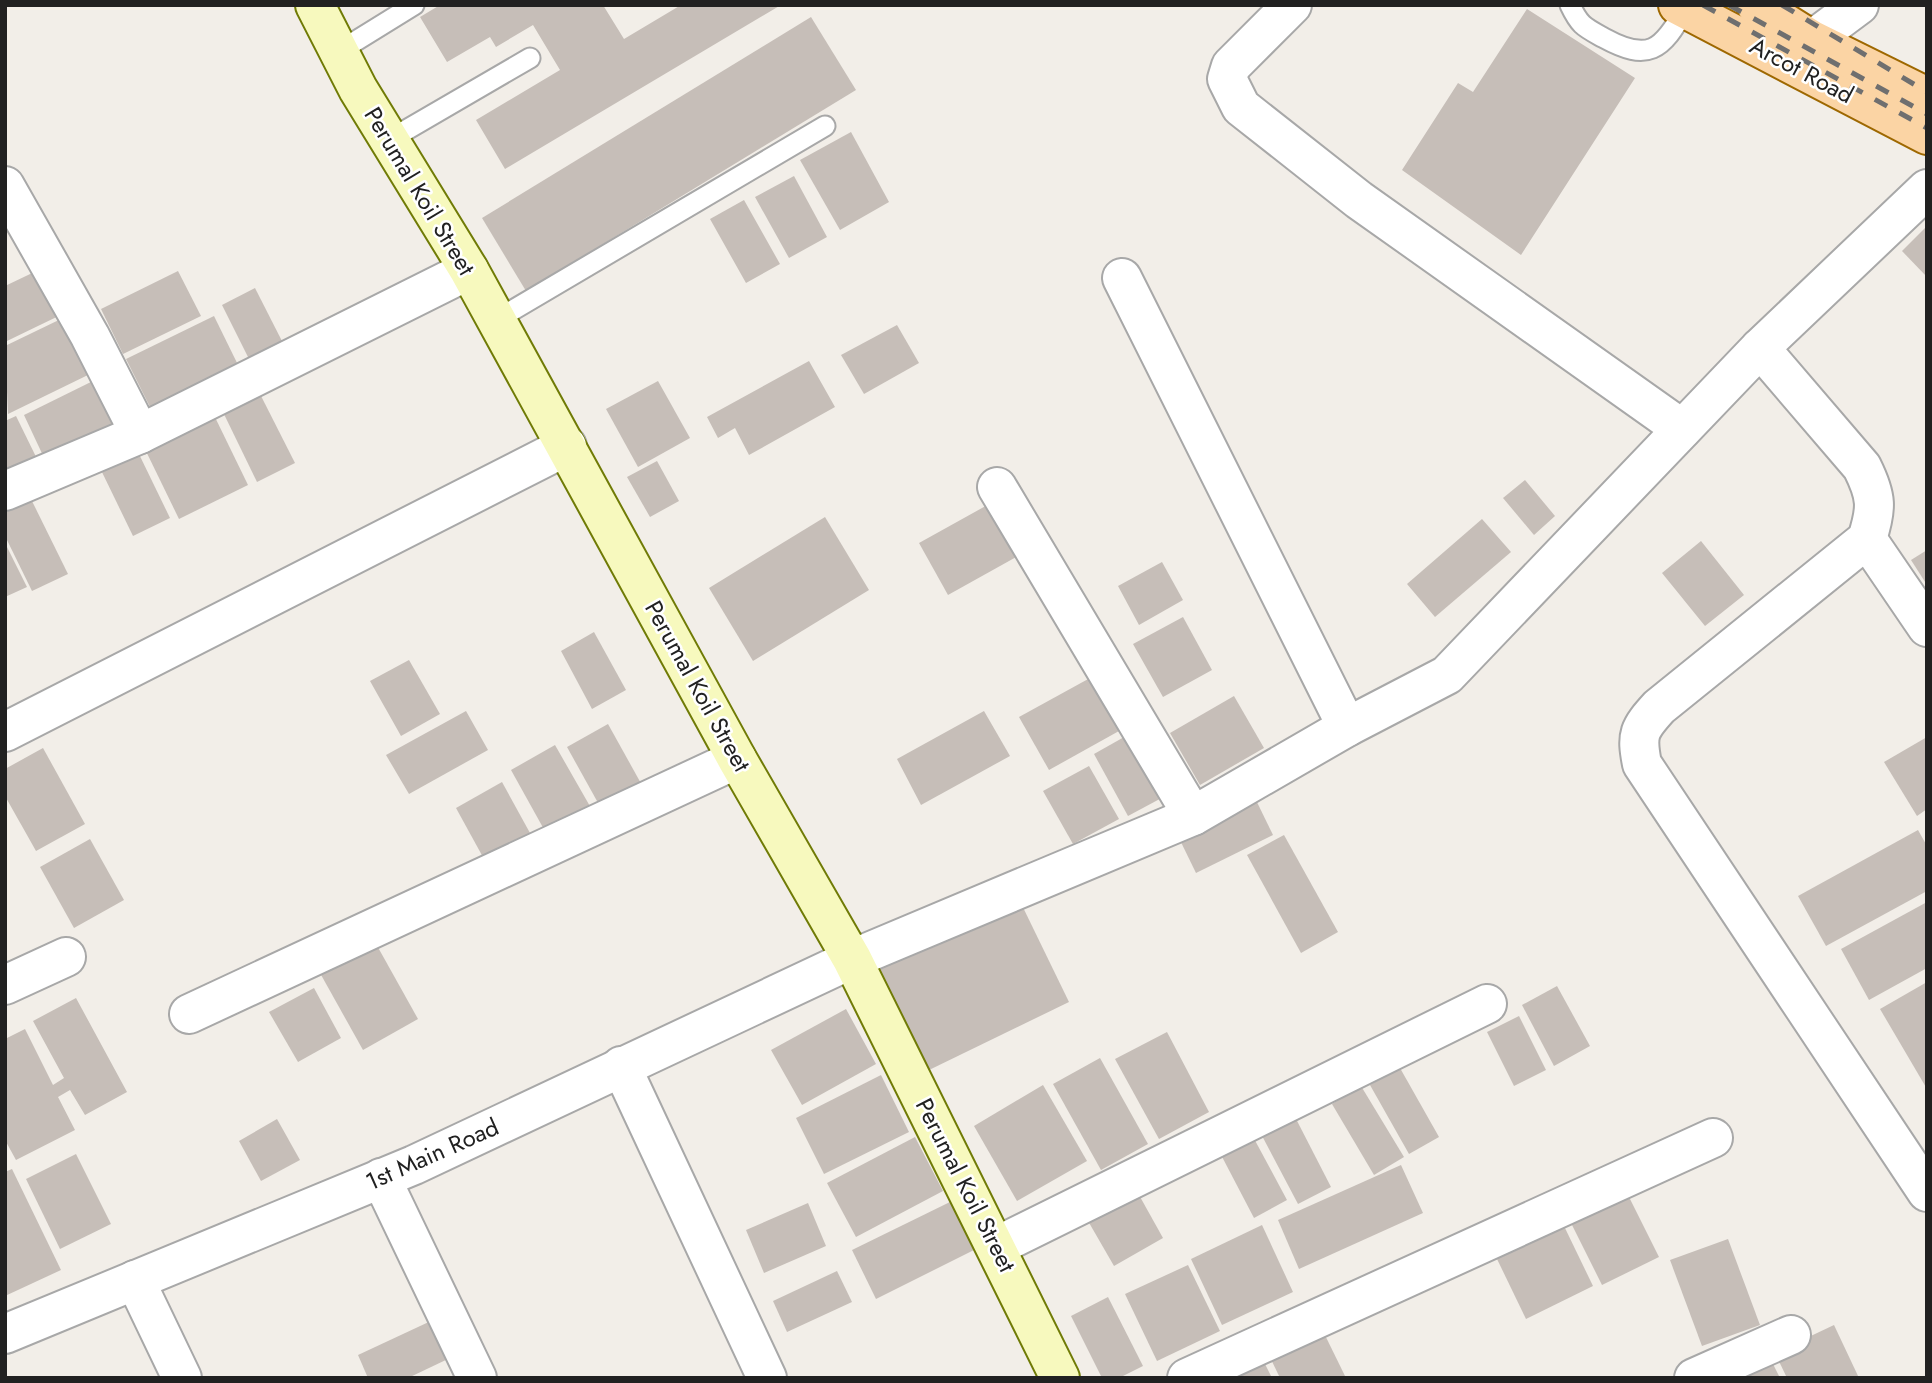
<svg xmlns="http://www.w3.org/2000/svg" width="1932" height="1383" font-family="Jost,sans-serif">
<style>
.building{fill:#c6beb8}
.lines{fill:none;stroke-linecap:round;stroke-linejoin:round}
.lane-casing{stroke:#a8a8a8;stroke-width:23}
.street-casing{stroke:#a8a8a8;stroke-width:42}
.secondary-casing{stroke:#707b06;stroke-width:42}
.primary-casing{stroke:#9e6801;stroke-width:42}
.lane{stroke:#fff;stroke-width:19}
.street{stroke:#fff;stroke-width:38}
.secondary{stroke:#f7f9be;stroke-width:38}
.primary{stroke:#fbd4a4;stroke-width:38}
.rail{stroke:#6f6f6f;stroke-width:5;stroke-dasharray:14 14;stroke-linecap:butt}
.labels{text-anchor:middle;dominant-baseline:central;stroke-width:5;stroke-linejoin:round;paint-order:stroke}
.street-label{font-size:24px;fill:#212121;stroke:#fff}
</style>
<rect width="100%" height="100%" fill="#f2eee8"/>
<g class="building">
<polygon points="440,5 603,5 624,39 681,5 781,5 505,169 476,120 560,70 533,25 496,47 490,37 447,62 420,17"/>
<polygon points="1527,9 1635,78 1521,255 1402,170 1458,83 1473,92"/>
<polygon points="811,17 856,90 526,291 482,218"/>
<polygon points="851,132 889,202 840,230 800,160"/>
<polygon points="794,176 827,237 789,258 755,197"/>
<polygon points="744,200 780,264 746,283 710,219"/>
<polygon points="1927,226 1927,277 1902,251"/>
<polygon points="49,265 71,310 7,341 5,286"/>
<polygon points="178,271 201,316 123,354 101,309"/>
<polygon points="255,288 285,347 251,363 222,305"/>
<polygon points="214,316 241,371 153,413 126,359"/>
<polygon points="63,318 90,374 8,414 5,346"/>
<polygon points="897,325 919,363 864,394 841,355"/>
<polygon points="809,361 835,407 749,455 735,428 718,438 707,417"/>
<polygon points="101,377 124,424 46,462 24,415"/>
<polygon points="658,381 690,438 638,467 606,409"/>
<polygon points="258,390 295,463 257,482 221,408"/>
<polygon points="211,409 248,485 179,519 142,443"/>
<polygon points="16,416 41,467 5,485 5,421"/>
<polygon points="137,450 170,518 133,536 100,468"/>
<polygon points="657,461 679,501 650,517 627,477"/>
<polygon points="1525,480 1555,516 1534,535 1503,498"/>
<polygon points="30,497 68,574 32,591 5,536 5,509"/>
<polygon points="991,503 1020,555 948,595 919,543"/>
<polygon points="825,517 869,590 753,661 709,588"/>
<polygon points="1482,519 1511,552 1435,617 1407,584"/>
<polygon points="1701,541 1744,595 1705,626 1662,573"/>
<polygon points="5,543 27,587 5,597"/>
<polygon points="1927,550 1927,585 1911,560"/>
<polygon points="1162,562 1183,600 1139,625 1118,586"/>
<polygon points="1183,617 1212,670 1163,697 1133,644"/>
<polygon points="594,632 626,690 592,709 561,651"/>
<polygon points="409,660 440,714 401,736 370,681"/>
<polygon points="1090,678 1119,731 1049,770 1019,717"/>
<polygon points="1234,696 1264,748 1200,785 1170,733"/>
<polygon points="466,711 488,750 409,794 386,755"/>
<polygon points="984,711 1010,756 921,805 897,759"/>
<polygon points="608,724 643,787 602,810 567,747"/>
<polygon points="1133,732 1169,794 1128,816 1094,754"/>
<polygon points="1927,737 1927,809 1917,816 1884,762"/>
<polygon points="555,745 591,808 546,833 511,770"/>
<polygon points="43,748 85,824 36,851 5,796 5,769"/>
<polygon points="1089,766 1119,819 1073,844 1043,791"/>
<polygon points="502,782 530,833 484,859 456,808"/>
<polygon points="1254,796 1273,835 1196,873 1177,834"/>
<polygon points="1918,830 1927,846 1927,891 1826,946 1798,896"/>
<polygon points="1284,835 1338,932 1301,953 1247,855"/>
<polygon points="90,839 124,900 74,928 40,867"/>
<polygon points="1016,893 1069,1002 927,1071 873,963"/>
<polygon points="1927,902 1927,968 1869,1000 1841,949"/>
<polygon points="375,942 418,1019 363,1050 320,973"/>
<polygon points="1927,982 1927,1089 1880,1009"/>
<polygon points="1557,986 1590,1046 1554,1066 1522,1005"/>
<polygon points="314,988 341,1038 298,1062 269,1012"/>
<polygon points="76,998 127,1092 85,1115 70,1090 58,1097 75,1130 16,1160 5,1140 5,1039 25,1029 53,1085 64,1078 33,1021"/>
<polygon points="846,1009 876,1064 802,1105 771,1050"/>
<polygon points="1519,1016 1546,1070 1514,1086 1487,1032"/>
<polygon points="1167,1032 1209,1112 1159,1139 1115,1059"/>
<polygon points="1100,1058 1148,1144 1101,1170 1053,1084"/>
<polygon points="1400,1068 1439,1137 1409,1154 1370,1085"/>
<polygon points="881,1075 909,1132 824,1174 796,1118"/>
<polygon points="1043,1085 1087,1161 1017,1201 974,1126"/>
<polygon points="1361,1086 1404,1157 1374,1175 1332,1104"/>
<polygon points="1294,1115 1331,1187 1298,1204 1260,1132"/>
<polygon points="277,1119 300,1160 261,1181 239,1141"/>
<polygon points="1251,1133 1287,1200 1254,1218 1219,1151"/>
<polygon points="915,1137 943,1191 856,1237 827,1183"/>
<polygon points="76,1154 111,1224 60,1249 26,1179"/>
<polygon points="1401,1165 1423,1213 1299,1269 1278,1220"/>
<polygon points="12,1169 61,1270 5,1296 5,1172"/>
<polygon points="1134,1186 1163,1238 1114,1266 1084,1214"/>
<polygon points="1626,1191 1659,1257 1602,1285 1569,1219"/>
<polygon points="952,1201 976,1249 876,1299 852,1250"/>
<polygon points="808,1203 826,1246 764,1273 746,1230"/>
<polygon points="1262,1225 1293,1292 1222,1325 1191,1259"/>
<polygon points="1564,1226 1593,1286 1526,1319 1497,1259"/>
<polygon points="1728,1239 1760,1325 1702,1346 1670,1260"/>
<polygon points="1188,1265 1220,1331 1157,1361 1125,1294"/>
<polygon points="837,1271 852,1302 787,1332 773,1301"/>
<polygon points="1108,1297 1143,1366 1119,1378 1102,1378 1071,1316"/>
<polygon points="433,1320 450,1358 408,1378 368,1378 358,1355"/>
<polygon points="1834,1325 1859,1378 1787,1378 1775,1353"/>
<polygon points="1321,1327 1346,1378 1280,1378 1268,1353"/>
<polygon points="1769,1356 1780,1378 1724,1378"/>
<polygon points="1263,1360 1272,1378 1228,1378"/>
</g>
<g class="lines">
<g class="lane-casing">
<g id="lane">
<path d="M 1570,5 C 1580,26 1584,27 1604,38 C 1648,62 1662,51 1685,9"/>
<polyline points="338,52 414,5"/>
<polyline points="389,140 530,58"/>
<polyline points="496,320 825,126"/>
</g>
</g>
<g class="street-casing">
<g id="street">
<polyline points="1292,5 1231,66 1227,79 1241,107 1359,200 1682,429"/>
<polyline points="1812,40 1859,5"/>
<polyline points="5,186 90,336 140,434"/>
<polyline points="1122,278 1347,727"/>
<path d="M 1760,348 L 1862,467 C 1877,497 1877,508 1867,539 L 1659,707 C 1639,729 1636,734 1642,764 L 1927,1192"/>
<polyline points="997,487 1193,816"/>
<polyline points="5,491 140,434 469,270"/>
<polyline points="1867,539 1927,627"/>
<polyline points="5,732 567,446"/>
<polyline points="5,985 66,957"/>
<polyline points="189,1014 737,759"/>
<polyline points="621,1066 767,1378"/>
<polyline points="381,1178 477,1378"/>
<polyline points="997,1246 1487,1004"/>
<polyline points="135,1280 182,1378"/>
<polyline points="5,1334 414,1165 852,959 1193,816 1347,727 1447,675 1760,348 1927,189"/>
<polyline points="1187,1378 1713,1138"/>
<polyline points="1694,1378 1791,1335"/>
</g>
</g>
<g class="secondary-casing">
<polyline id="secondary" points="315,5 358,89 469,270 737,759 852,959 1060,1378"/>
</g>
<g class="primary-casing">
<g id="primary">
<polyline points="1678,5 1927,135"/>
<polyline points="1756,5 1812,40 1927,97"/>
</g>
</g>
<use href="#lane" class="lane"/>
<use href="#street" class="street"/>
<use href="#secondary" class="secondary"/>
<use href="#primary" class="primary"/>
<g class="rail">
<polyline points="1703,5 1927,128"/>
<polyline points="1729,5 1927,114"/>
<polyline points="1782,5 1927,92"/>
</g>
</g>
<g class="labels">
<g class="street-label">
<text transform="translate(1802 70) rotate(28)">Arcot Road</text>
<text transform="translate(420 191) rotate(59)">Perumal Koil Street</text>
<text transform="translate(698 686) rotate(61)">Perumal Koil Street</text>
<text transform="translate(432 1154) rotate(-24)">1st Main Road</text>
<text transform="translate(966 1185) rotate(63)">Perumal Koil Street</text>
</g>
</g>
<rect width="1932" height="1383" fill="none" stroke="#212121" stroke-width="14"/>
</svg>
